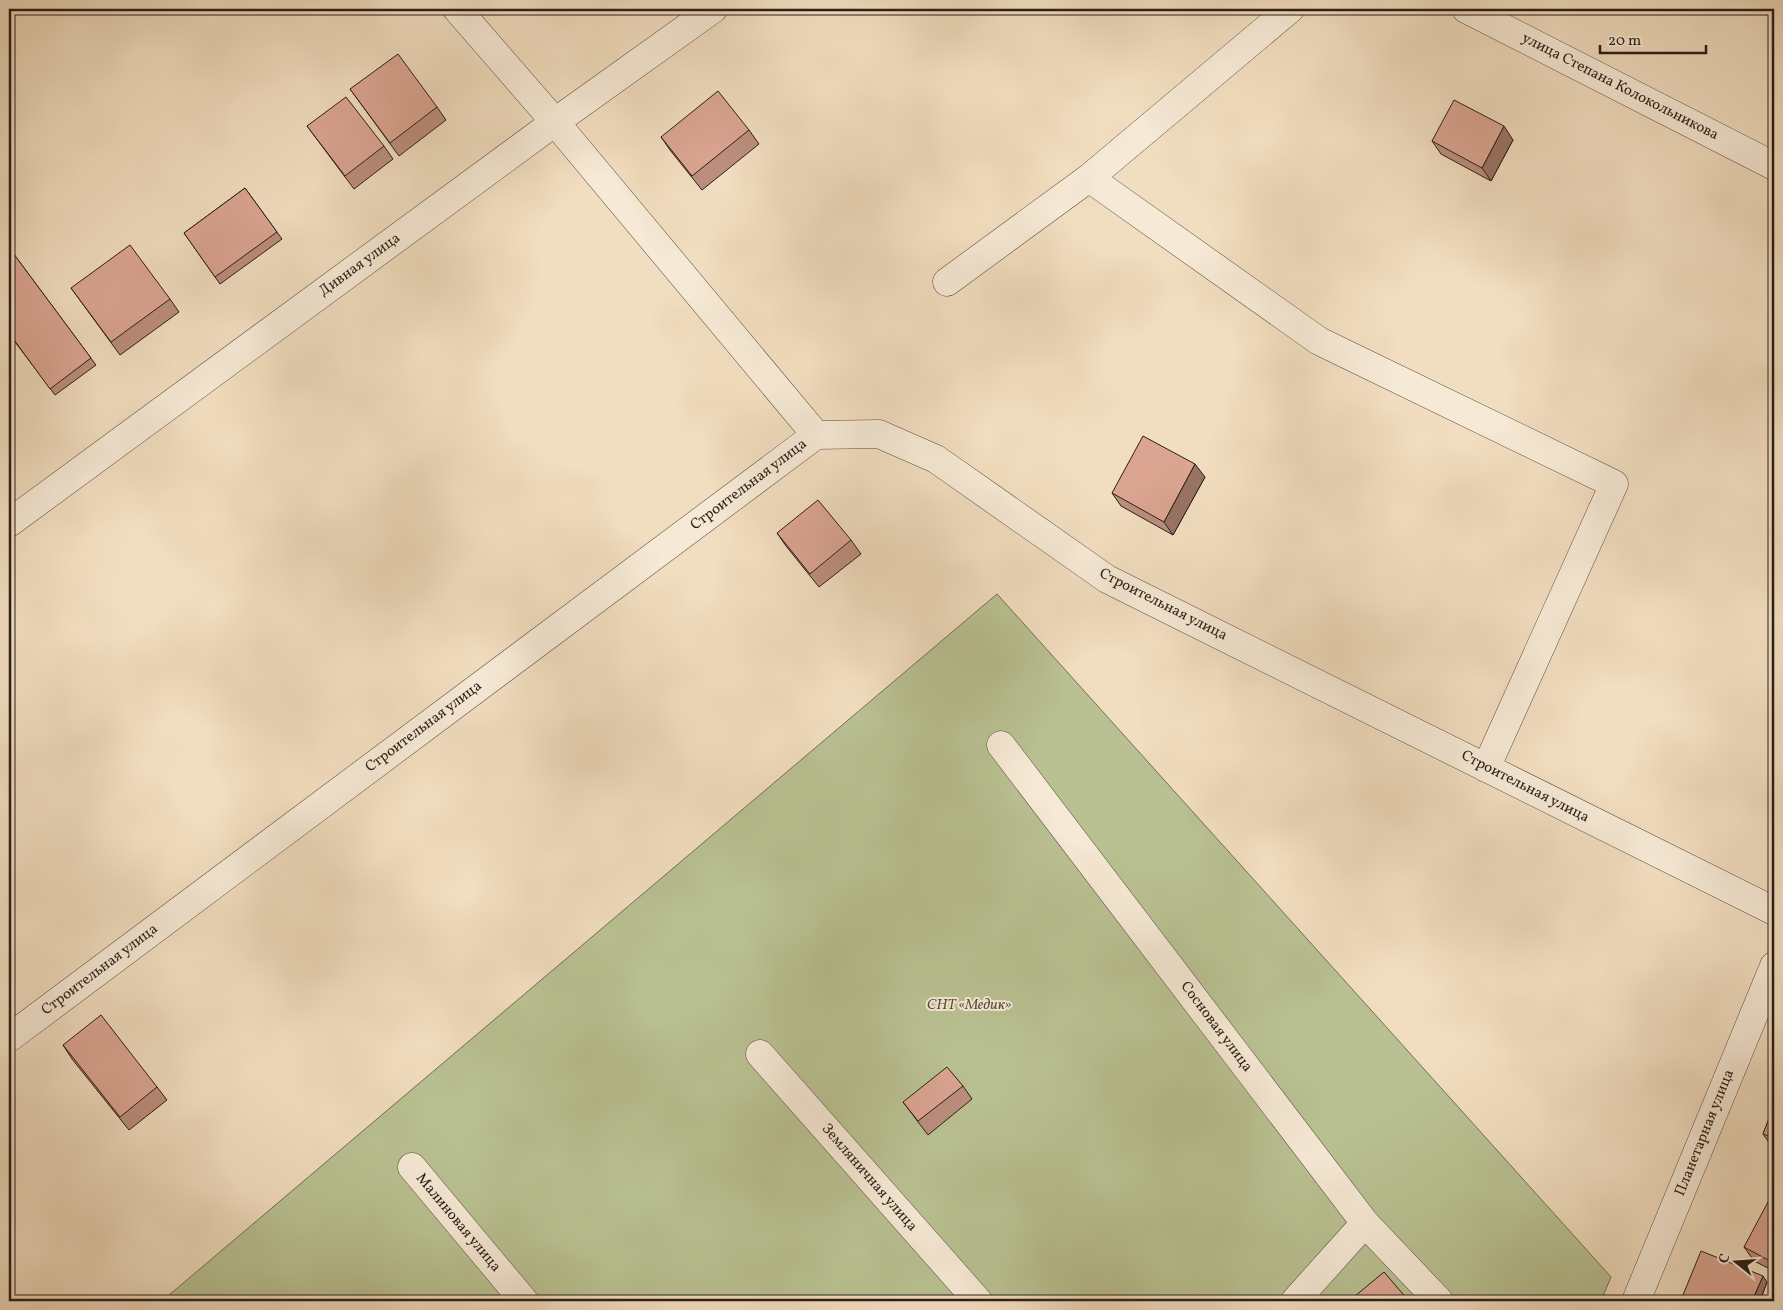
<svg xmlns="http://www.w3.org/2000/svg" width="1783" height="1310" font-family="Vollkorn,serif">
<style>
.green{fill:#b9c192;stroke:#727055}
.lines{fill:none;stroke-linecap:round;stroke-linejoin:round}
.minor-casing{stroke:#5c4e42;stroke-width:29}
.minor{stroke:#f6e9d5;stroke-width:28}
.wall{fill:#bc8e7e;stroke:#2b1e18}
.shaded-wall{fill:#997466;stroke:#2b1e18}
.building{fill:#dba592;stroke:#2b1e18}
.labels{text-anchor:middle;dominant-baseline:central;stroke-width:4;stroke-linejoin:round;paint-order:stroke}
.street-label{font-size:15px;fill:#2b1e18;stroke:#f6e9d5}
.park-label{font-size:15px;font-style:italic;fill:#564f3d;stroke:#f6e9d5}
</style>
<rect width="100%" height="100%" fill="#f1ddbf"/>
<filter id="stains"><feTurbulence type="fractalNoise" baseFrequency=".004" numOctaves="4"/><feColorMatrix values="0 0 0 0 .2 0 0 0 0 .09 0 0 0 0 .02 0 0 0 .5 -.17"/></filter>
<radialGradient id="worn" r=".72"><stop offset=".6" stop-color="#630" stop-opacity="0"/><stop offset="1" stop-color="#630" stop-opacity=".3"/></radialGradient>
<polygon class="green" points="997,594 1611,1277 1601,1301 162,1301"/>
<g class="lines">
<g class="minor-casing">
<g id="minor">
<polyline points="457,9 555,122 816,435"/>
<polyline points="1290,9 1089,178 1319,341 1614,484 1486,768"/>
<polyline points="1466,9 1774,166"/>
<polyline points="947,282 1089,178"/>
<polyline points="9,523 555,122 713,9"/>
<polyline points="1001,745 1365,1223 1439,1301"/>
<polyline points="9,1038 816,435 879,434 936,459 1107,579 1774,911"/>
<polyline points="760,1054 978,1301"/>
<polyline points="412,1167 524,1301"/>
<polyline points="1295,1301 1365,1223"/>
<polyline points="1636,1301 1774,966"/>
</g>
</g>
<use href="#minor" class="minor"/>
</g>
<g class="wall">
<polygon points="350,89 437,107 446,120 399,156"/>
<polygon points="307,126 384,146 393,159 354,189"/>
<polygon points="749,130 759,144 702,190 670,150 661,137"/>
<polygon points="1513,140 1491,181 1441,154 1432,141"/>
<polygon points="245,188 282,239 220,284 184,233"/>
<polygon points="13,253 96,365 55,395 9,334"/>
<polygon points="71,288 170,299 179,312 120,355"/>
<polygon points="1205,477 1173,535 1121,506 1112,493"/>
<polygon points="777,533 851,540 861,554 819,587 786,546"/>
<polygon points="63,1045 157,1087 167,1100 129,1130 72,1059"/>
<polygon points="963,1086 972,1099 928,1135 903,1102"/>
<polygon points="1774,1106 1774,1148 1772,1147 1763,1134"/>
<polygon points="1774,1205 1774,1271 1754,1261 1744,1247"/>
<polygon points="1767,1282 1760,1301 1688,1301 1683,1295"/>
</g>
<g class="shaded-wall">
<polygon points="1504,126 1513,140 1491,181 1482,168"/>
<polygon points="1195,464 1205,477 1173,535 1164,522"/>
<polygon points="1763,1276 1767,1282 1760,1301 1752,1301"/>
</g>
<g class="building">
<polygon points="398,54 437,107 390,143 350,89"/>
<polygon points="718,91 749,130 692,176 661,137"/>
<polygon points="346,97 384,146 345,176 307,126"/>
<polygon points="1454,100 1504,126 1482,168 1432,141"/>
<polygon points="245,188 277,232 215,277 184,233"/>
<polygon points="130,245 170,299 111,342 71,288"/>
<polygon points="13,253 91,358 50,389 9,333 9,256"/>
<polygon points="1143,436 1195,464 1164,522 1112,493"/>
<polygon points="818,500 851,540 810,574 777,533"/>
<polygon points="101,1015 157,1087 120,1117 63,1045"/>
<polygon points="947,1067 963,1086 918,1121 903,1102"/>
<polygon points="1774,1106 1774,1138 1763,1134"/>
<polygon points="1768,1202 1774,1205 1774,1263 1744,1247"/>
<polygon points="1701,1251 1763,1276 1752,1301 1699,1301 1683,1295"/>
<polygon points="1384,1272 1409,1301 1349,1301"/>
</g>
<g class="labels">
<g class="street-label">
<text transform="translate(1620 87) rotate(27)">улица Степана Колокольникова</text>
<text transform="translate(360 265) rotate(-36)">Дивная улица</text>
<text transform="translate(749 485) rotate(-37)">Строительная улица</text>
<text transform="translate(1163 605) rotate(27)">Строительная улица</text>
<text transform="translate(424 727) rotate(-37)">Строительная улица</text>
<text transform="translate(1525 787) rotate(27)">Строительная улица</text>
<text transform="translate(100 970) rotate(-37)">Строительная улица</text>
<text transform="translate(1216 1027) rotate(53)">Сосновая улица</text>
<text transform="translate(1705 1133) rotate(-68)">Планетарная улица</text>
<text transform="translate(869 1178) rotate(49)">Земляничная улица</text>
<text transform="translate(458 1223) rotate(50)">Малиновая улица</text>
</g>
<g class="park-label">
<text x="969" y="1005">СНТ «Медик»</text>
</g>
</g>
<rect width="1783" height="1310" fill="none" stroke="#f1ddbf" stroke-width="30"/>
<rect x="10" y="10" width="1763" height="1290" fill="none" stroke="#2b1e18" stroke-width="2.5"/>
<rect x="15" y="15" width="1753" height="1280" fill="none" stroke="#2b1e18"/>
<g transform="translate(1736 1262) rotate(287)" stroke="#f6e9d5" stroke-width="4" paint-order="stroke">
<path d="M0-4L9 19L0 12L-9 19Z" fill="#2b1e18"/>
<text y="-8" font-size="14" font-weight="bold" text-anchor="middle" fill="#2b1e18">С</text>
</g>
<path d="M1600 45v8h106v-8" fill="none" stroke="#2b1e18" stroke-width="2.5"/>
<text x="1608" y="45" font-size="15" fill="#2b1e18" stroke="#f6e9d5" stroke-width="4" paint-order="stroke">20 m</text>
<rect width="100%" height="100%" filter="url(#stains)"/>
<rect width="100%" height="100%" fill="url(#worn)"/>
</svg>
